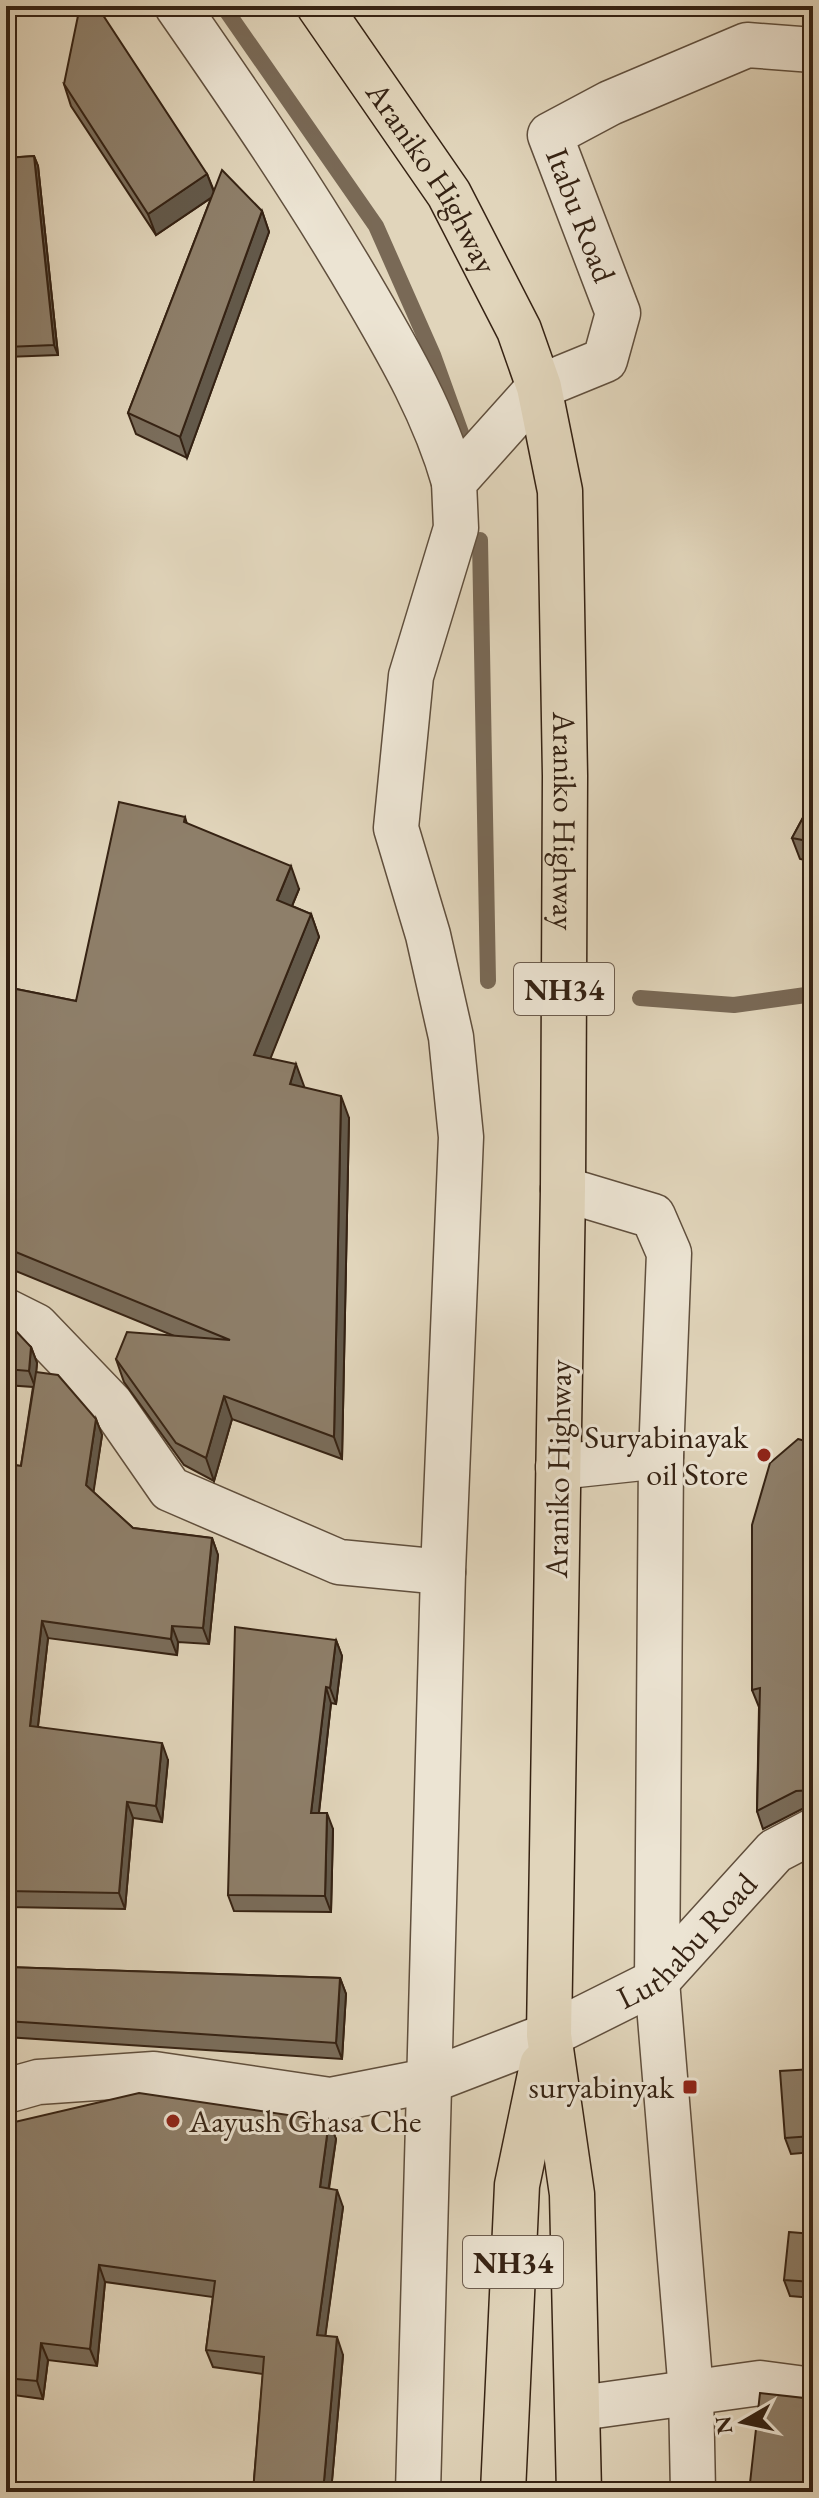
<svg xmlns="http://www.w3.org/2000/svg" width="819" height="2498" font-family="'EB Garamond',serif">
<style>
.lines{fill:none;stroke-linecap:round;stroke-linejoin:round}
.stream{stroke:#796956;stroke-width:16}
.minor-casing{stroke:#604f3d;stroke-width:47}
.highway-casing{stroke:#352213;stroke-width:47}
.minor{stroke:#ece4d3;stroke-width:44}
.highway{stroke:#e1d5bb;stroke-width:44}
.wall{fill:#7a6d5b;stroke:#352213;stroke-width:2}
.shaded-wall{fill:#63594a;stroke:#352213;stroke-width:2}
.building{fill:#8e7f6a;stroke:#352213;stroke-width:2}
.poi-dot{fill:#8f2418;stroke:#ece4d3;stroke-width:3}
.labels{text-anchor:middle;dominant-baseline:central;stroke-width:6;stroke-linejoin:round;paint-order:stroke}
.shield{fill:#ece4d3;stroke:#6c5c4d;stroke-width:2}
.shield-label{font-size:30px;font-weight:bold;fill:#352213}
.street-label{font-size:32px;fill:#352213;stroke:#ece4d3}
.poi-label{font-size:32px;fill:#352213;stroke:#ece4d3;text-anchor:end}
</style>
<rect width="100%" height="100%" fill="#e1d5bb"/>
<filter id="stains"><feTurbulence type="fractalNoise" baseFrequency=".0025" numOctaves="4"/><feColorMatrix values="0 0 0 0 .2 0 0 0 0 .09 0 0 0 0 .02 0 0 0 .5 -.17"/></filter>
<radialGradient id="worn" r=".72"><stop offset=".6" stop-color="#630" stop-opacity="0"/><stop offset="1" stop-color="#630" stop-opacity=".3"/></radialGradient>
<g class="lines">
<g class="stream">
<polyline points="223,6 376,226 433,355 465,444"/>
<polyline points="480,540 488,981"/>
<polyline points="640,998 734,1005 813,994"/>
</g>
<g class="minor-casing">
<g id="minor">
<path d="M 177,6 C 243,101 308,196 366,296 C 401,356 435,415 454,482"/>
<polyline points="563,1189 653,1216 669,1253 661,1456 657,1981 691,2392 693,2492"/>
<polyline points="6,1311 36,1326 111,1404 170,1489 339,1562 443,1572"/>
<polyline points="558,1467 661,1456"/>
<path id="s1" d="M 6,2091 L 38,2082 L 154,2074 L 330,2100 L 432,2080 L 549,2035 L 657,1981 L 775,1851 L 813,1831"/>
<polyline points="580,2408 760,2383 813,2390"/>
<polyline points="418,2492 443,1572 461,1137 451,1037 428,935 396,828 411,676 456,528 454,482 539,387 605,360 618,313 550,135 610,103 747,45 813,50"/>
</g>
</g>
<g class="highway-casing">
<g id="highway">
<path id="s2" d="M 319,6 L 449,194 L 519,330 L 539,387 L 560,491 L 565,776 L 563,1189 L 549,2035 L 572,2194 L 579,2492"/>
<polyline points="503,2492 517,2185 542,2065"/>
</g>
</g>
<use href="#minor" class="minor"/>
<use href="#highway" class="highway"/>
</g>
<g class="wall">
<polygon points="64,84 207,174 214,191 262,211 269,232 187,458 136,434 128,413 211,198 156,235 71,106"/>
<polygon points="34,156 38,166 58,355 6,357 6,158"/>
<polygon points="813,584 813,614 806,595"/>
<polygon points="813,799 813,862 800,859 792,838"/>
<polygon points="185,817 187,824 299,889 292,906 311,914 319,937 270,1058 304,1087 349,1118 342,1459 232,1419 214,1481 184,1465 124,1382 116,1359 172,1335 6,1267 6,987 76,1001"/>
<polygon points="6,1329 31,1347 37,1363 36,1372 96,1419 102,1435 93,1492 133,1528 212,1538 218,1555 209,1644 178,1642 177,1655 48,1638 38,1727 168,1760 162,1822 133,1818 125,1909 6,1907 6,1464 21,1466 33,1387 6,1385"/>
<polygon points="813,1443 813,1808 802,1809 763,1829 757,1811 759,1707 752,1690"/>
<polygon points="336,1640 342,1656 336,1704 331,1703 319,1813 333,1829 331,1912 234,1911 228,1895"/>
<polygon points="6,1967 340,1978 346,1994 342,2059 6,2037"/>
<polygon points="813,2069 813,2152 791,2154 785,2138"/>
<polygon points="329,2121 336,2139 329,2189 343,2207 325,2336 343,2355 331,2492 253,2492 263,2374 213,2367 206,2350 213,2297 105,2282 97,2366 48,2360 43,2399 6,2394 6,2124"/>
<polygon points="813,2234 813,2298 790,2296 784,2280"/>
</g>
<g class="shaded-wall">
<polygon points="34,156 38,166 58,355 54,345"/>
<polygon points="207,174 215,195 156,235 148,214"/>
<polygon points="262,211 269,232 187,458 180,437"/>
<polygon points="291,866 299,889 285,923 277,900"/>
<polygon points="311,914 319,937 263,1077 254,1055"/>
<polygon points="296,1064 304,1086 298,1106 290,1084"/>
<polygon points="341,1096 349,1118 342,1459 334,1437"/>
<polygon points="31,1347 37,1363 35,1387 29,1371"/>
<polygon points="224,1396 232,1419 214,1481 206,1458"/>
<polygon points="96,1419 102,1435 92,1502 86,1485"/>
<polygon points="212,1538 218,1555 209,1644 203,1628"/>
<polygon points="42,1621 48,1638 36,1742 30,1726"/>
<polygon points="172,1626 178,1642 177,1655 171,1639"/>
<polygon points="336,1640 342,1656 336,1704 330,1688"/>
<polygon points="326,1687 331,1703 317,1829 311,1813"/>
<polygon points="162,1743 168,1760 162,1822 156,1806"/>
<polygon points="127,1802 133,1818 125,1909 119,1893"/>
<polygon points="327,1813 333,1829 331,1912 325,1896"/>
<polygon points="340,1978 346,1994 342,2059 336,2043"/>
<polygon points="329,2121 336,2139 326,2205 320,2187"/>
<polygon points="337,2190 343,2207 323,2353 317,2335"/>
<polygon points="99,2265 105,2282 97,2366 90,2349"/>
<polygon points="337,2337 343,2355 331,2492 323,2492"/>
<polygon points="41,2343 48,2360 43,2399 37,2381"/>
</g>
<g class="building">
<polygon points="80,6 97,6 207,174 148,214 64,84"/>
<polygon points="34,156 54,345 6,347 6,158"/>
<polygon points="222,170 262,211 180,437 128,413"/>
<polygon points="813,584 813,599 806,595"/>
<polygon points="813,799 813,842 792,838"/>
<polygon points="119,802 185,817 184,822 291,866 277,900 311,914 254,1055 296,1064 290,1084 341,1096 334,1437 224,1396 206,1458 176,1443 116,1359 127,1332 230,1340 6,1248 6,987 76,1001"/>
<polygon points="6,1329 15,1330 31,1347 29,1371 6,1369"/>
<polygon points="36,1372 58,1375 96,1419 86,1485 133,1528 212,1538 203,1628 172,1626 171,1639 42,1621 30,1726 162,1743 156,1806 127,1802 119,1893 6,1891 6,1464 21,1466"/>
<polygon points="798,1439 813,1443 813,1790 796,1791 757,1811 760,1688 752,1690 752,1525 770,1463"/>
<polygon points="235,1627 336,1640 330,1688 326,1687 311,1813 327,1813 325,1896 228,1895"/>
<polygon points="6,1967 340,1978 336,2043 6,2021"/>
<polygon points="813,2069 813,2136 785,2138 780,2071"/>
<polygon points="139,2093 329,2121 320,2187 337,2190 317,2335 337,2337 323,2492 253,2492 264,2357 206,2350 215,2281 99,2265 90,2349 41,2343 37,2381 6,2378 6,2124"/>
<polygon points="789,2232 813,2234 813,2282 784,2280"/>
<polygon points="760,2393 813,2399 813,2492 749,2492"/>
<polygon points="205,2489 224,2492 205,2492"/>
</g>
<g class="poi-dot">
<circle cx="764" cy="1455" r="8"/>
<rect x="682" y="2079" width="16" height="16" rx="4"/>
<circle cx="173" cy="2121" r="8"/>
</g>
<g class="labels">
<g class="shield">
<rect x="514" y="963" width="100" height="52" rx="6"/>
<rect x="463" y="2236" width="100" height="52" rx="6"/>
</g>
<g class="shield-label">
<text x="564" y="989">NH34</text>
<text x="513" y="2262">NH34</text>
</g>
<g class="street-label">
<text stroke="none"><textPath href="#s2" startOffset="206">Araniko Highway</textPath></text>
<text transform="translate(581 215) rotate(69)">Itabu Road</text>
<text stroke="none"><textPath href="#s2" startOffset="878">Araniko Highway</textPath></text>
<text transform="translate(558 1469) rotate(-89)">Araniko Highway</text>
<text stroke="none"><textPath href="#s1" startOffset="726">Luthabu Road</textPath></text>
</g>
<g class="poi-label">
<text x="748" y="1437">Suryabinayak<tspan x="748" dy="37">oil Store</tspan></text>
<text x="674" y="2087">suryabinyak</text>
<text x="189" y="2121" text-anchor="start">Aayush Ghasa Che</text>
</g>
</g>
<rect width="819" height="2498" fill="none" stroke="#e1d5bb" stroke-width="32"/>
<rect x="8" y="8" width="803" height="2482" fill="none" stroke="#352213" stroke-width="4"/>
<rect x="16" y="16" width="787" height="2466" fill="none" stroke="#352213" stroke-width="2"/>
<g transform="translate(743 2422) rotate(261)" stroke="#ece4d3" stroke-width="6" paint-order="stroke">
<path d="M0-6L14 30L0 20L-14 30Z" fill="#352213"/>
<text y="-12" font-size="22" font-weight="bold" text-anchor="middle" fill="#352213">N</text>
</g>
<rect width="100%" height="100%" filter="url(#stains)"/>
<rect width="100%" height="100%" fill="url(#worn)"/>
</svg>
